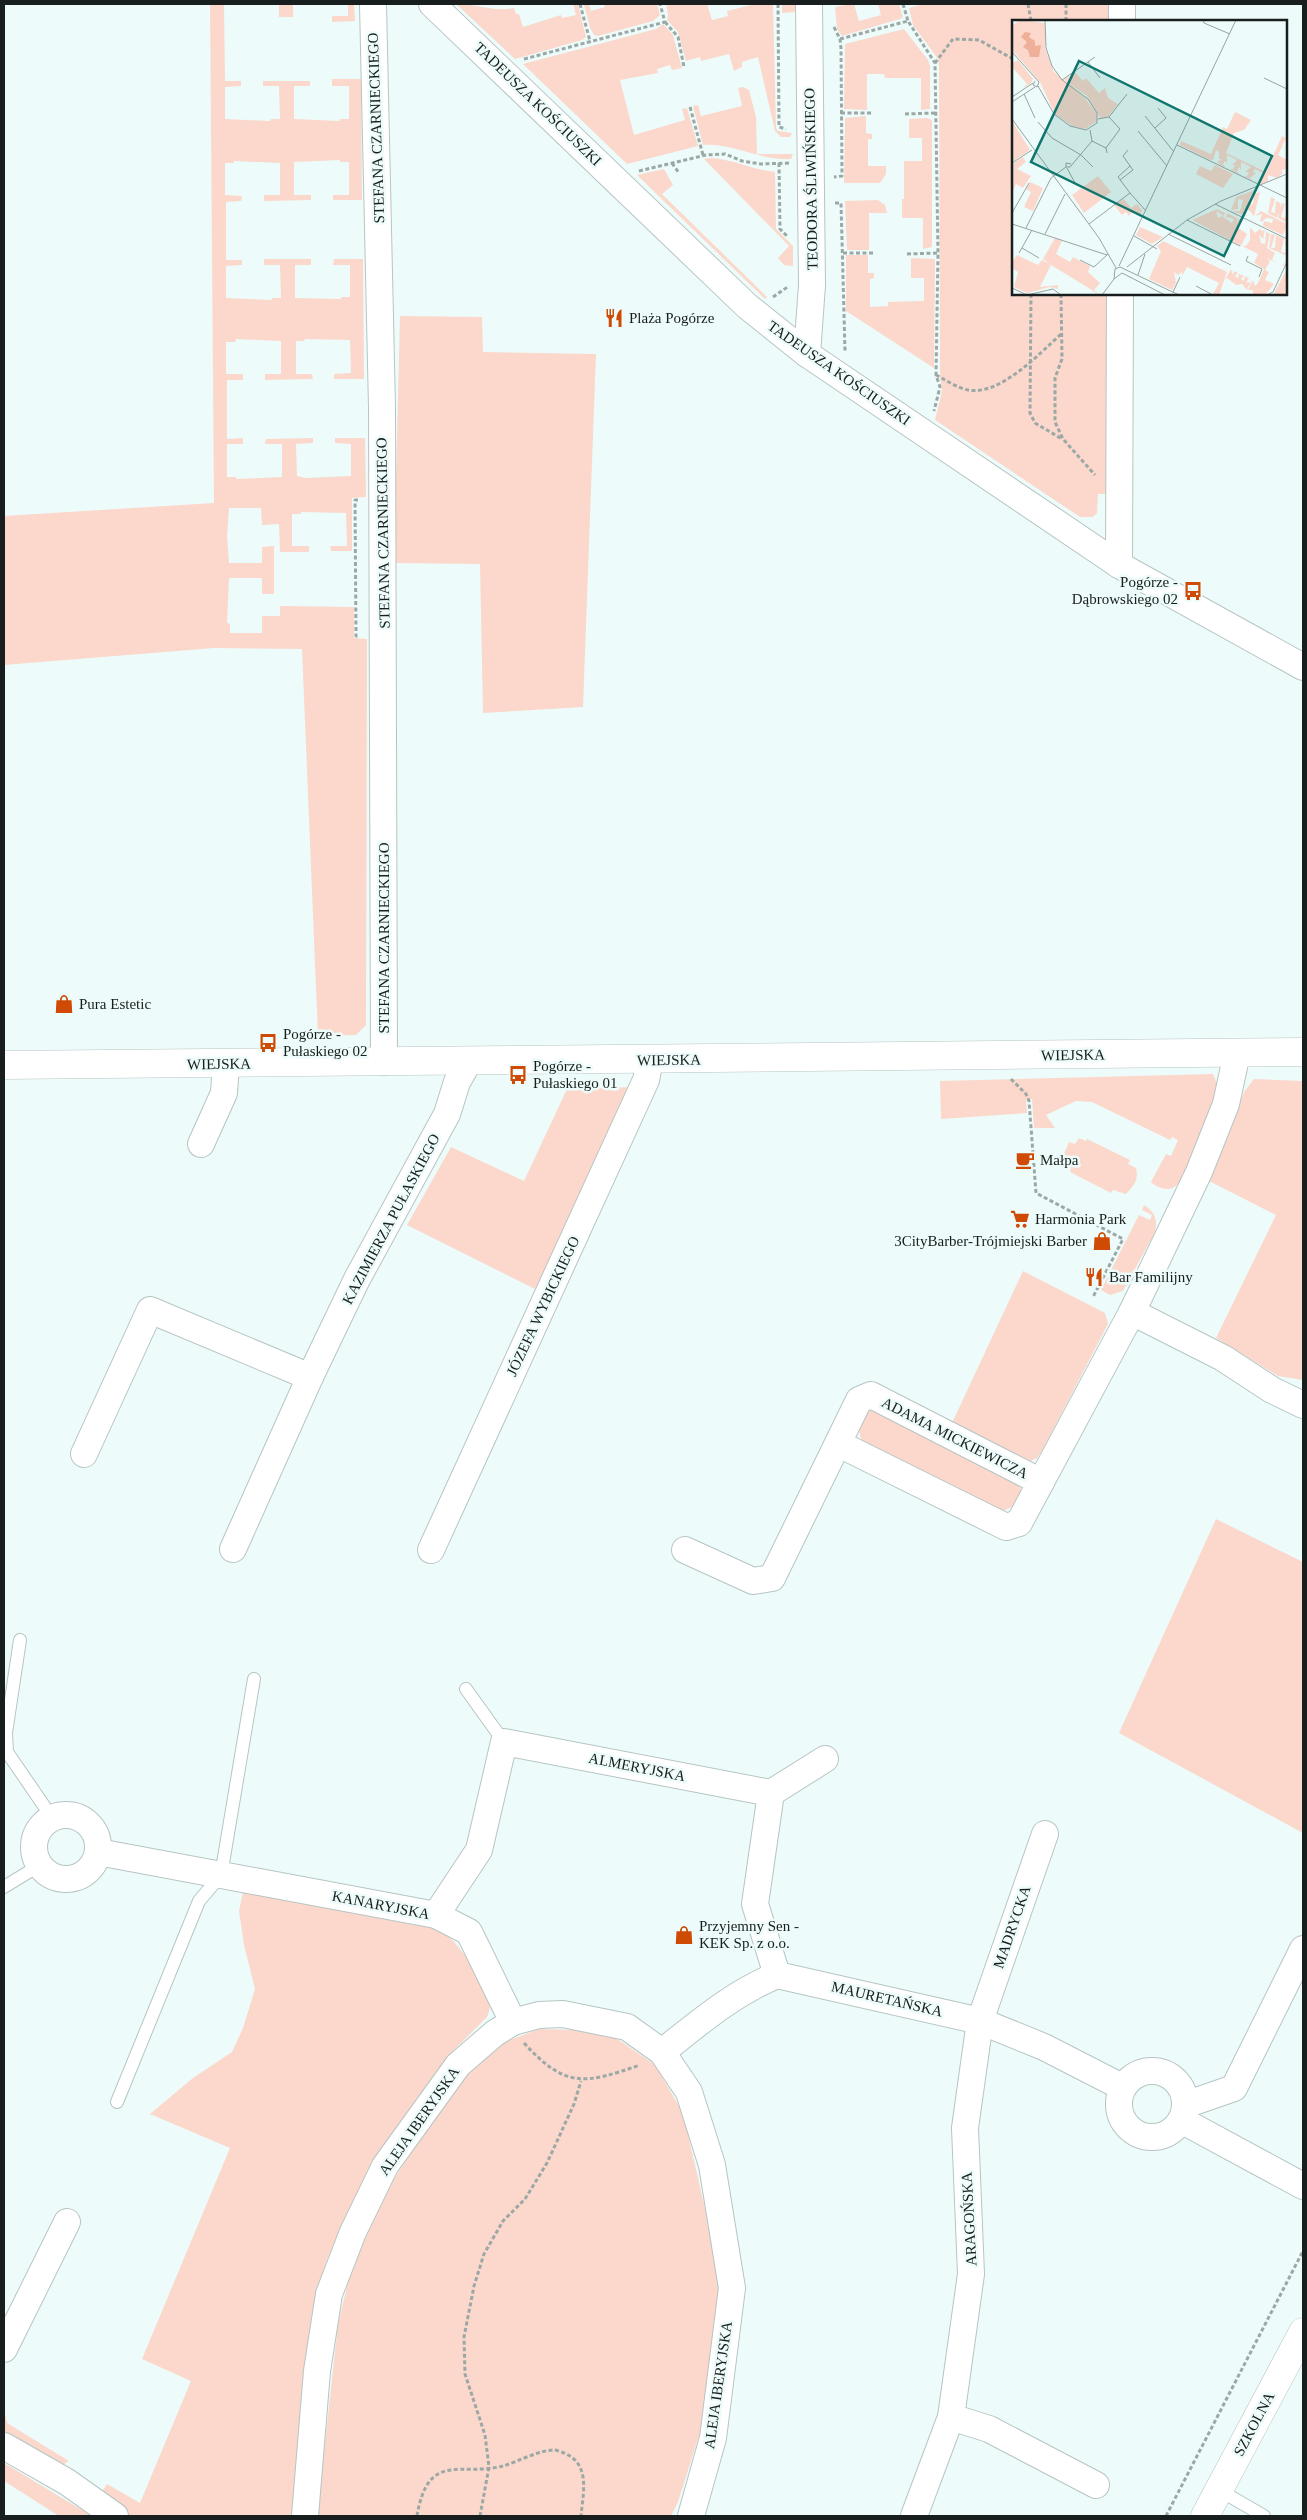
<svg xmlns="http://www.w3.org/2000/svg" width="1307" height="2520" font-family="Georgia,serif">
<style>
.green{fill:#fbd8cb}
.lines{fill:none;stroke-linecap:round;stroke-linejoin:round}
.lane-casing{stroke:#b6c5c3;stroke-width:14}
.street-casing{stroke:#b6c5c3;stroke-width:28}
.secondary-casing{stroke:#b6c5c3;stroke-width:29}
.path{stroke:#9ca8a6;stroke-width:3;stroke-dasharray:4 2.5;stroke-linecap:butt}
.lane{stroke:#fff;stroke-width:12}
.street{stroke:#fff;stroke-width:26}
.secondary{stroke:#fff;stroke-width:28}
.labels{text-anchor:middle;dominant-baseline:central;stroke-width:5;stroke-linejoin:round;paint-order:stroke}
.street-label{font-size:15px;fill:#181d1d;stroke:#edfcfa}
.poi-label{font-size:15px;fill:#181d1d;stroke:#edfcfa;text-anchor:start}
.inset-road{fill:none;stroke:#98a3a2;stroke-width:1}
.view{fill:#0f766e;fill-opacity:0.15;stroke:#0f766e;stroke-width:2.5}
.inset-edge{fill:none;stroke:#181d1d;stroke-width:2.5}
</style>
<rect width="100%" height="100%" fill="#edfcfa"/>
<g class="green">
<polygon points="210,4 224,4 225,81 241,81 241,86 225,87 225,119 270,121 271,119 280,119 279,86 263,86 263,81 310,81 310,86 294,86 294,119 339,121 340,119 349,119 349,86 332,86 332,79 361,79 362,200 333,200 333,195 349,195 349,162 340,162 340,160 294,162 294,195 311,195 311,200 264,201 264,195 280,195 280,163 234,161 234,163 225,163 225,195 242,196 241,201 226,202 226,260 242,260 242,265 226,266 226,298 272,300 272,298 281,298 280,265 264,265 264,259 311,259 311,265 295,265 295,298 341,299 341,297 350,297 350,265 333,265 334,259 363,259 364,379 334,379 334,374 351,373 350,340 305,339 304,341 296,341 296,374 312,374 313,379 265,380 265,374 281,374 281,341 236,339 235,342 226,342 226,374 243,374 243,380 227,380 227,439 243,438 243,444 227,444 227,477 236,477 236,479 282,477 282,444 265,444 266,439 313,438 313,443 296,444 297,476 306,478 351,476 351,444 335,443 335,438 365,438 366,497 352,498 352,551 331,551 330,546 347,546 346,513 301,512 301,514 292,514 292,546 309,546 309,552 280,552 279,524 262,525 261,508 229,508 227,536 229,563 262,563 262,547 274,546 274,594 262,594 262,578 229,578 227,623 230,624 230,633 262,633 262,616 280,616 280,606 354,607 354,638 367,639 366,1025 356,1035 318,1036 302,649 214,648 4,665 4,516 214,503"/>
<rect x="279" y="4" width="14" height="13"/>
<polygon points="348,4 354,4 355,21 332,22 332,16 348,16"/>
<path d="M 456,4 C 476,4 494,12 514,8 L 516,14 L 519,14 L 523,27 L 561,15 L 562,18 L 576,15 L 573,4 L 578,4 L 586,37 L 582,40 L 515,59 Z"/>
<polygon points="584,4 589,4 591,11 605,7 604,4 657,4 660,15 653,21 598,36 594,35 590,28"/>
<polygon points="666,4 707,4 712,20 728,16 727,11 755,4 773,4 776,128 778,131 792,133 790,137 781,137 775,131 758,57 742,62 742,67 734,71 729,54 701,61 700,57 686,61 678,32 667,20 668,15"/>
<polygon points="782,4 797,4 797,12 782,13"/>
<polygon points="850,4 854,4 859,21 881,15 878,4 899,4 903,18 842,36 837,29 835,7"/>
<polygon points="923,4 1114,4 1114,21 1013,21 1013,294 1113,294 1112,494 1098,494 1097,513 1093,517 1080,517 935,420 942,391 940,377 939,66 938,59 913,25 909,8"/>
<polygon points="663,24 673,35 682,68 672,70 670,65 657,69 658,73 620,80 634,135 685,120 682,109 687,108 698,146 627,164 523,64 656,29"/>
<polygon points="904,29 928,60 930,66 930,109 921,110 921,78 885,78 884,74 867,74 867,110 844,109 845,44"/>
<path d="M 743,87 L 749,90 L 756,117 L 757,154 L 793,154 L 791,159 C 761,161 733,143 703,145 L 693,106 L 698,105 L 701,116 L 742,106 L 738,88 Z"/>
<polygon points="866,116 866,133 872,134 872,139 868,139 868,166 886,166 886,174 880,183 844,183 845,118"/>
<polygon points="927,118 932,120 932,247 923,249 923,218 902,218 902,199 904,199 904,161 922,161 922,138 909,138 909,119"/>
<path d="M 710,158 C 733,159 753,170 775,172 L 776,229 L 793,246 L 793,266 L 784,265 L 778,258 L 789,246 L 704,159 Z"/>
<polygon points="664,169 673,185 662,194 767,297 765,299 637,175"/>
<polygon points="878,200 885,205 887,213 869,213 869,250 847,250 845,201"/>
<polygon points="846,255 868,255 868,273 874,273 874,278 870,279 870,307 888,306 888,302 924,301 924,278 911,278 911,258 935,259 934,368 846,311"/>
<polygon points="400,316 482,317 483,352 596,354 583,707 483,713 480,564 394,563"/>
<path d="M 1213,1074 C 1215,1080 1219,1086 1217,1093 C 1214,1109 1187,1177 1176,1186 C 1168,1192 1158,1188 1151,1182 L 1166,1154 L 1171,1156 L 1178,1140 L 1172,1137 L 1170,1140 L 1092,1102 L 1076,1101 L 1046,1115 L 1055,1128 L 1034,1128 L 1032,1099 L 1026,1100 L 1027,1113 L 941,1119 L 940,1081 Z"/>
<polygon points="1254,1079 1303,1081 1303,1380 1278,1376 1216,1338 1276,1215 1209,1181 1244,1092"/>
<polygon points="633,1087 535,1289 407,1225 451,1147 524,1181 567,1089"/>
<path d="M 1079,1138 L 1086,1141 L 1087,1139 L 1130,1160 L 1128,1164 L 1136,1168 C 1139,1179 1134,1186 1126,1194 L 1113,1190 L 1111,1193 L 1070,1172 L 1071,1168 L 1065,1164 L 1068,1158 L 1063,1156 L 1069,1142 L 1075,1144 Z"/>
<path d="M 1144,1205 C 1155,1212 1158,1220 1155,1232 L 1123,1291 L 1110,1295 L 1101,1290 L 1139,1215 L 1150,1220 L 1152,1215 L 1142,1210 Z"/>
<polygon points="1023,1271 1105,1313 1108,1324 1044,1447 1037,1458 1029,1462 952,1423"/>
<path d="M 870,1409 L 1019,1484 L 1022,1492 L 1016,1505 L 1001,1512 L 863,1444 C 857,1431 857,1417 870,1409 Z"/>
<polygon points="1216,1519 1303,1562 1303,1833 1119,1733"/>
<path d="M 243,1892 L 441,1930 C 466,1950 478,1976 491,2005 L 487,2017 L 450,2054 L 416,2101 L 347,2213 L 326,2262 L 311,2317 L 306,2386 L 292,2516 L 127,2516 L 99,2496 L 107,2484 L 140,2503 L 191,2381 L 142,2359 L 230,2148 L 150,2114 L 193,2078 L 232,2052 L 243,2028 L 255,1989 L 244,1945 L 239,1911 Z"/>
<polygon points="539,2029 576,2030 616,2038 655,2065 683,2113 718,2265 720,2331 707,2410 678,2502 671,2516 317,2516 338,2324 351,2270 382,2197 459,2081 497,2045"/>
<polygon points="4,2409 7,2423 69,2461 61,2466 4,2434"/>
<polygon points="4,2463 92,2516 59,2516 4,2481"/>
</g>
<g class="lines">
<g class="lane-casing">
<g id="lane">
<polyline points="20,1640 6,1733 7,1752 53,1819"/>
<polyline points="466,1689 504,1742"/>
<polyline points="4,1887 40,1865"/>
<polyline points="117,2102 199,1901 221,1875 254,1679"/>
<polyline points="1219,2490 1264,2516"/>
</g>
</g>
<g class="street-casing">
<g id="street">
<polyline points="373,4 382,408 384,1062"/>
<polyline points="432,4 747,306 807,354 1119,565 1303,667"/>
<polyline points="1122,21 1122,4"/>
<polyline points="807,354 812,285 809,4"/>
<polyline points="1119,565 1120,294"/>
<polyline points="1237,1053 1226,1104 1199,1172 1132,1312 1223,1358 1272,1390 1303,1405"/>
<polyline points="201,1144 224,1093 226,1064"/>
<polyline points="839,1444 1006,1527 1019,1523 1132,1312"/>
<polyline points="84,1454 150,1310 310,1377"/>
<polyline points="233,1549 310,1377 357,1279 447,1114 457,1082 469,1061"/>
<polyline points="431,1550 646,1080 650,1060"/>
<polyline points="685,1550 753,1581 772,1578 859,1400 871,1395 1041,1482"/>
<circle cx="66" cy="1847" r="32"/>
<polyline points="98,1852 436,1915 469,1932 513,2022"/>
<polyline points="436,1915 479,1850 504,1742 771,1793"/>
<polyline points="777,1975 755,1904 771,1793 825,1759"/>
<path d="M 662,2052 C 700,2022 732,1994 777,1975 L 980,2021 L 1044,2047 L 1122,2087"/>
<circle cx="1152" cy="2104" r="33"/>
<polyline points="1185,2105 1234,2088 1303,1949"/>
<polyline points="1181,2120 1303,2186"/>
<polyline points="4,2349 67,2222"/>
<polyline points="951,2417 989,2429 1096,2485"/>
<polyline points="4,2446 67,2482 115,2516"/>
<polyline points="305,2516 317,2371 329,2294 353,2232 385,2166 458,2065 495,2033 513,2022 539,2015 563,2014 627,2027 662,2052 689,2092 712,2165 732,2288 713,2438 691,2516"/>
<polyline points="914,2516 951,2417 971,2274 965,2128 980,2021 1045,1834"/>
</g>
</g>
<g class="secondary-casing">
<g id="secondary">
<polyline points="4,1065 1303,1052"/>
<polyline points="1205,2516 1303,2332"/>
</g>
</g>
<g class="path">
<polyline points="580,4 590,41"/>
<polyline points="778,4 779,127 786,129"/>
<polyline points="903,4 908,21"/>
<polyline points="1028,4 1031,21"/>
<polyline points="1066,21 1066,4"/>
<polyline points="665,22 678,37 684,67"/>
<polyline points="834,27 840,39 841,48 842,176 834,177"/>
<polyline points="840,39 908,21 935,63 938,253 936,375 940,387 934,411"/>
<polyline points="524,59 665,22 660,4"/>
<polyline points="935,63 953,39 979,40 1013,59"/>
<polyline points="690,107 703,155"/>
<polyline points="841,113 872,113"/>
<polyline points="905,114 936,113"/>
<polyline points="672,163 679,173"/>
<polyline points="779,163 780,229 788,237"/>
<polyline points="639,171 706,155 725,154 742,161 761,164 789,163"/>
<polyline points="835,203 841,203 845,351"/>
<polyline points="843,253 873,253"/>
<polyline points="907,254 938,253"/>
<polyline points="1031,294 1030,413 1035,423 1062,439"/>
<polyline points="1061,294 1062,359 1055,378 1055,422 1063,439 1095,475"/>
<polyline points="773,297 789,286"/>
<path d="M 936,375 C 946,380 957,388 968,390 C 1000,396 1039,354 1061,334"/>
<polyline points="358,500 355,500 356,636 359,636"/>
<polyline points="1011,1079 1026,1094 1029,1101 1036,1193 1123,1239 1093,1297"/>
<path d="M 524,2043 C 566,2089 585,2084 640,2065"/>
<path d="M 417,2516 C 428,2450 461,2477 503,2466 C 517,2462 539,2450 554,2450 C 557,2450 561,2452 564,2453 C 591,2464 583,2493 581,2516"/>
<polyline points="480,2516 489,2467 485,2435 465,2374 464,2337 474,2286 484,2254 503,2221 525,2199 547,2163 574,2104 581,2081"/>
<polyline points="1166,2516 1303,2251"/>
</g>
<use href="#lane" class="lane"/>
<use href="#street" class="street"/>
<use href="#secondary" class="secondary"/>
</g>
<defs>
<g id="restaurant-bare" transform="scale(1.5)"><path d="M-5-6h1v4h1v-4h1v4h1v-4h1v5L-1.5 .5V6h-2V.5L-5-1ZM5-6V6H3V1.5H1.5Q1.5-4 5-6Z" fill="#cf4b05" stroke="#edfcfa" stroke-width="2.5" paint-order="stroke"/></g>
<g id="bus-bare" transform="scale(1.5)"><path d="M-5-6H5V4H4V6H2V4H-2V6H-4V4H-5ZM-3.5-4V0h7V-4ZM-3.5 1.2v1.5H-2V1.2ZM2 1.2v1.5H3.5V1.2Z" fill="#cf4b05" stroke="#edfcfa" stroke-width="2.5" paint-order="stroke"/></g>
<g id="shop-bare" transform="scale(1.5)"><path d="M-5-2.5h2.3a2.7 3.5 0 0 1 5.4 0H5L5.5 6h-11ZM-1.5-2.5h3a1.5 2.3 0 0 0-3 0Z" fill="#cf4b05" stroke="#edfcfa" stroke-width="2.5" paint-order="stroke"/></g>
<g id="cafe-bare" transform="scale(1.5)"><path d="M-5.5-4.5H6V0H3Q3 3.5 0 3.5H-2.5Q-5.5 3.5-5.5 0ZM3-3.2v2h1.7v-2ZM-6 4.5H4V6H-6Z" fill="#cf4b05" stroke="#edfcfa" stroke-width="2.5" paint-order="stroke"/></g>
<g id="supermarket-bare" transform="scale(1.5)"><path d="M-6-5.5h2.5l.6 2H6L4.5 2H-2.5L-4.4-4H-6ZM-1.5 3.2a1.3 1.3 0 1 0 .1 0ZM3 3.2a1.3 1.3 0 1 0 .1 0Z" fill="#cf4b05" stroke="#edfcfa" stroke-width="2.5" paint-order="stroke"/></g>
</defs>
<g fill-rule="evenodd">
<use href="#restaurant-bare" x="614" y="318"/>
<use href="#bus-bare" x="1193" y="591"/>
<use href="#shop-bare" x="64" y="1004"/>
<use href="#bus-bare" x="268" y="1043"/>
<use href="#bus-bare" x="518" y="1075"/>
<use href="#cafe-bare" x="1025" y="1160"/>
<use href="#supermarket-bare" x="1020" y="1219"/>
<use href="#shop-bare" x="1102" y="1241"/>
<use href="#restaurant-bare" x="1094" y="1277"/>
<use href="#shop-bare" x="684" y="1935"/>
</g>
<g class="labels">
<g class="street-label">
<text transform="translate(538 104) rotate(44)">TADEUSZA KOŚCIUSZKI</text>
<text transform="translate(376 128) rotate(-92)">STEFANA CZARNIECKIEGO</text>
<text transform="translate(811 179) rotate(-91)">TEODORA ŚLIWIŃSKIEGO</text>
<text transform="translate(839 373) rotate(35)">TADEUSZA KOŚCIUSZKI</text>
<text transform="translate(383 533) rotate(-91)">STEFANA CZARNIECKIEGO</text>
<text transform="translate(384 938) rotate(-90)">STEFANA CZARNIECKIEGO</text>
<text transform="translate(1073 1055) rotate(-1)">WIEJSKA</text>
<text transform="translate(669 1060) rotate(-1)">WIEJSKA</text>
<text transform="translate(219 1064) rotate(-1)">WIEJSKA</text>
<text transform="translate(391 1219) rotate(-62)">KAZIMIERZA PUŁASKIEGO</text>
<text transform="translate(543 1306) rotate(-65)">JÓZEFA WYBICKIEGO</text>
<text transform="translate(955 1438) rotate(27)">ADAMA MICKIEWICZA</text>
<text transform="translate(637 1767) rotate(11)">ALMERYJSKA</text>
<text transform="translate(381 1905) rotate(11)">KANARYJSKA</text>
<text transform="translate(1012 1927) rotate(-71)">MADRYCKA</text>
<text transform="translate(887 1999) rotate(13)">MAURETAŃSKA</text>
<text transform="translate(419 2121) rotate(-55)">ALEJA IBERYJSKA</text>
<text transform="translate(969 2219) rotate(-93)">ARAGOŃSKA</text>
<text transform="translate(718 2385) rotate(-82)">ALEJA IBERYJSKA</text>
<text transform="translate(1254 2424) rotate(-62)">SZKOLNA</text>
</g>
<g class="poi-label">
<text x="629" y="318">Plaża Pogórze</text>
<text x="1178" y="582" text-anchor="end">Pogórze -<tspan x="1178" dy="17">Dąbrowskiego 02</tspan></text>
<text x="79" y="1004">Pura Estetic</text>
<text x="283" y="1034">Pogórze -<tspan x="283" dy="17">Pułaskiego 02</tspan></text>
<text x="533" y="1066">Pogórze -<tspan x="533" dy="17">Pułaskiego 01</tspan></text>
<text x="1040" y="1160">Małpa</text>
<text x="1035" y="1219">Harmonia Park</text>
<text x="1087" y="1241" text-anchor="end">3CityBarber-Trójmiejski Barber</text>
<text x="1109" y="1277">Bar Familijny</text>
<text x="699" y="1926">Przyjemny Sen -<tspan x="699" dy="17">KEK Sp. z o.o.</tspan></text>
</g>
</g>
<g transform="translate(1012 20)">
<rect width="275" height="275" fill="#edfcfa"/>
<path d="M 9,0 L 33,3 L 33,29 L 42,52 L 73,78 L 84,93 L 85,101 L 73,109 L 60,106 L 43,94 L 28,62 L 0,30 L 0,5 ZM 6,40 L 21,59 L 19,63 L 10,69 L 15,64 L 0,47 L 0,43 ZM 64,53 L 71,61 L 74,58 L 87,73 L 93,68 L 96,78 L 106,84 L 96,97 L 88,98 L 75,76 L 54,62 L 52,59 ZM 223,92 L 239,100 L 232,110 L 222,113 L 214,133 L 254,152 L 270,116 L 274,118 L 270,126 L 273,129 L 270,127 L 266,135 L 275,140 L 275,149 L 269,150 L 271,153 L 265,158 L 256,155 L 256,161 L 250,164 L 245,162 L 249,162 L 248,157 L 253,154 L 243,149 L 241,152 L 244,153 L 238,158 L 241,160 L 232,156 L 235,156 L 237,152 L 233,152 L 239,147 L 229,142 L 229,150 L 227,147 L 225,151 L 227,154 L 218,149 L 221,149 L 223,145 L 220,145 L 225,140 L 215,135 L 215,143 L 213,141 L 211,144 L 213,147 L 209,145 L 205,142 L 210,139 L 207,139 L 207,132 L 204,130 L 201,140 L 198,140 L 168,125 L 169,121 L 199,134 L 211,107 L 215,109 ZM 0,101 L 18,130 L 0,142 ZM 11,137 L 14,142 L 5,149 L 19,156 L 11,168 L 4,164 L 1,171 L 0,144 ZM 203,145 L 221,154 L 211,168 L 184,154 L 188,146 L 199,151 ZM 86,156 L 99,172 L 72,193 L 60,175 ZM 18,162 L 31,168 L 21,191 L 12,187 L 19,172 L 14,169 ZM 246,169 L 239,175 L 237,181 L 241,185 L 242,174 L 248,172 L 242,196 L 237,190 L 232,190 L 235,196 L 220,191 L 228,191 L 231,180 L 226,179 L 226,189 L 219,190 L 224,177 ZM 259,177 L 263,179 L 259,192 L 263,193 L 264,181 L 268,183 L 268,188 L 269,183 L 273,184 L 269,197 L 273,198 L 275,193 L 275,203 L 266,198 L 267,192 L 265,198 L 256,193 ZM 112,179 L 119,188 L 125,184 L 130,190 L 128,196 L 120,192 L 117,196 L 114,192 L 110,195 L 102,185 ZM 205,189 L 213,193 L 212,196 L 204,191 L 206,198 L 210,196 L 220,203 L 222,199 L 214,197 L 215,193 L 225,198 L 225,205 L 226,199 L 229,199 L 225,207 L 235,214 L 229,226 L 180,200 ZM 249,191 L 275,204 L 271,215 L 251,206 L 252,201 L 260,203 L 261,199 L 254,198 L 250,202 L 248,201 L 250,194 L 243,196 ZM 128,207 L 151,217 L 140,224 L 124,215 ZM 238,207 L 243,213 L 248,209 L 245,207 L 249,209 L 249,211 L 253,210 L 251,219 L 247,215 L 249,223 L 253,224 L 254,212 L 258,214 L 255,228 L 263,233 L 260,240 L 271,246 L 275,238 L 272,246 L 254,238 L 258,241 L 253,250 L 257,252 L 253,260 L 262,264 L 254,274 L 241,274 L 241,270 L 236,270 L 241,260 L 243,266 L 246,263 L 252,249 L 242,243 L 246,234 L 230,226 L 234,226 L 238,220 ZM 259,214 L 263,215 L 259,228 L 263,228 L 264,215 L 272,219 L 269,232 L 273,233 L 274,227 L 273,224 L 274,220 L 275,232 L 273,235 L 257,228 ZM 43,218 L 50,221 L 44,234 L 58,242 L 61,237 L 78,246 L 76,252 L 88,263 L 82,270 L 88,275 L 39,245 L 28,267 L 46,265 L 46,269 L 38,267 L 15,273 L 2,267 L 6,252 L 0,248 L 0,242 L 5,235 L 26,245 L 30,240 L 39,245 L 31,239 ZM 151,221 L 215,252 L 207,275 L 201,274 L 207,263 L 175,247 L 170,256 L 170,252 L 166,255 L 162,252 L 164,263 L 160,270 L 137,259 L 149,231 L 145,226 ZM 275,245 L 275,275 L 261,275 L 275,249 ZM 219,249 L 221,255 L 222,251 L 226,253 L 223,256 L 226,258 L 227,254 L 232,256 L 229,259 L 232,261 L 233,256 L 237,259 L 234,262 L 237,263 L 240,260 L 235,270 L 230,264 L 224,265 L 215,258 L 213,260 Z" fill="#fbd8cb"/>
<path d="M 13,12 L 19,13 L 17,17 L 23,21 L 23,26 L 29,25 L 27,37 L 18,37 L 16,30 L 11,27 L 15,22 L 9,17 Z" fill="#eeb099"/>
<path class="inset-road" d="M 191,0 L 192,3 L 218,14M 0,32 L 27,62 L 25,67 L 21,65 L 23,61M 76,42 L 88,58M 252,58 L 275,69M 50,60 L 83,37M 26,66 L 42,94 L 58,106 L 74,110 L 85,103 L 85,93 L 76,79 L 50,60 L 40,46 L 34,28 L 33,0M 12,74 L 23,98M 0,77 L 21,63M 0,82 L 23,67M 133,96 L 162,132M 0,99 L 87,218 L 104,248M 86,99 L 97,97 L 115,74M 26,102 L 40,118 L 69,135 L 81,147M 143,108 L 154,98 L 146,88M 126,111 L 155,146M 80,121 L 94,128 L 95,133M 165,125 L 275,178M 94,128 L 108,109 L 97,97M 0,143 L 20,130M 59,144 L 54,143 L 54,147 L 58,147 L 80,121 L 78,110M 55,148 L 63,163M 108,160 L 121,150 L 111,136 L 116,130M 118,173 L 106,157 L 118,146M 203,184 L 275,219M 0,193 L 17,163M 175,200 L 228,226M 0,204 L 95,235M 77,204 L 118,173 L 134,191M 14,208 L 39,158 L 54,147M 33,214 L 53,174M 156,214 L 219,245M 122,216 L 145,229M 10,228 L 27,238M 7,233 L 20,210M 236,236 L 234,241 L 250,249 L 247,257M 68,240 L 82,247 L 96,234M 107,246 L 224,0M 115,247 L 175,200 L 209,181 L 275,154M 110,253 L 153,275M 126,255 L 133,234M 102,259 L 103,249 L 108,247 L 167,275M 184,266 L 201,275M 0,268 L 15,275 L 41,269 L 49,275M 161,272 L 168,257M 90,275 L 102,259 L 110,253M 255,275 L 261,272 L 275,242"/>
<path class="view" d="M 67,41 L 260,136 L 212,236 L 19,142 Z"/>
<rect width="275" height="275" class="inset-edge"/>
</g>
<rect width="1307" height="2520" fill="none" stroke="#181d1d" stroke-width="10"/>
</svg>
